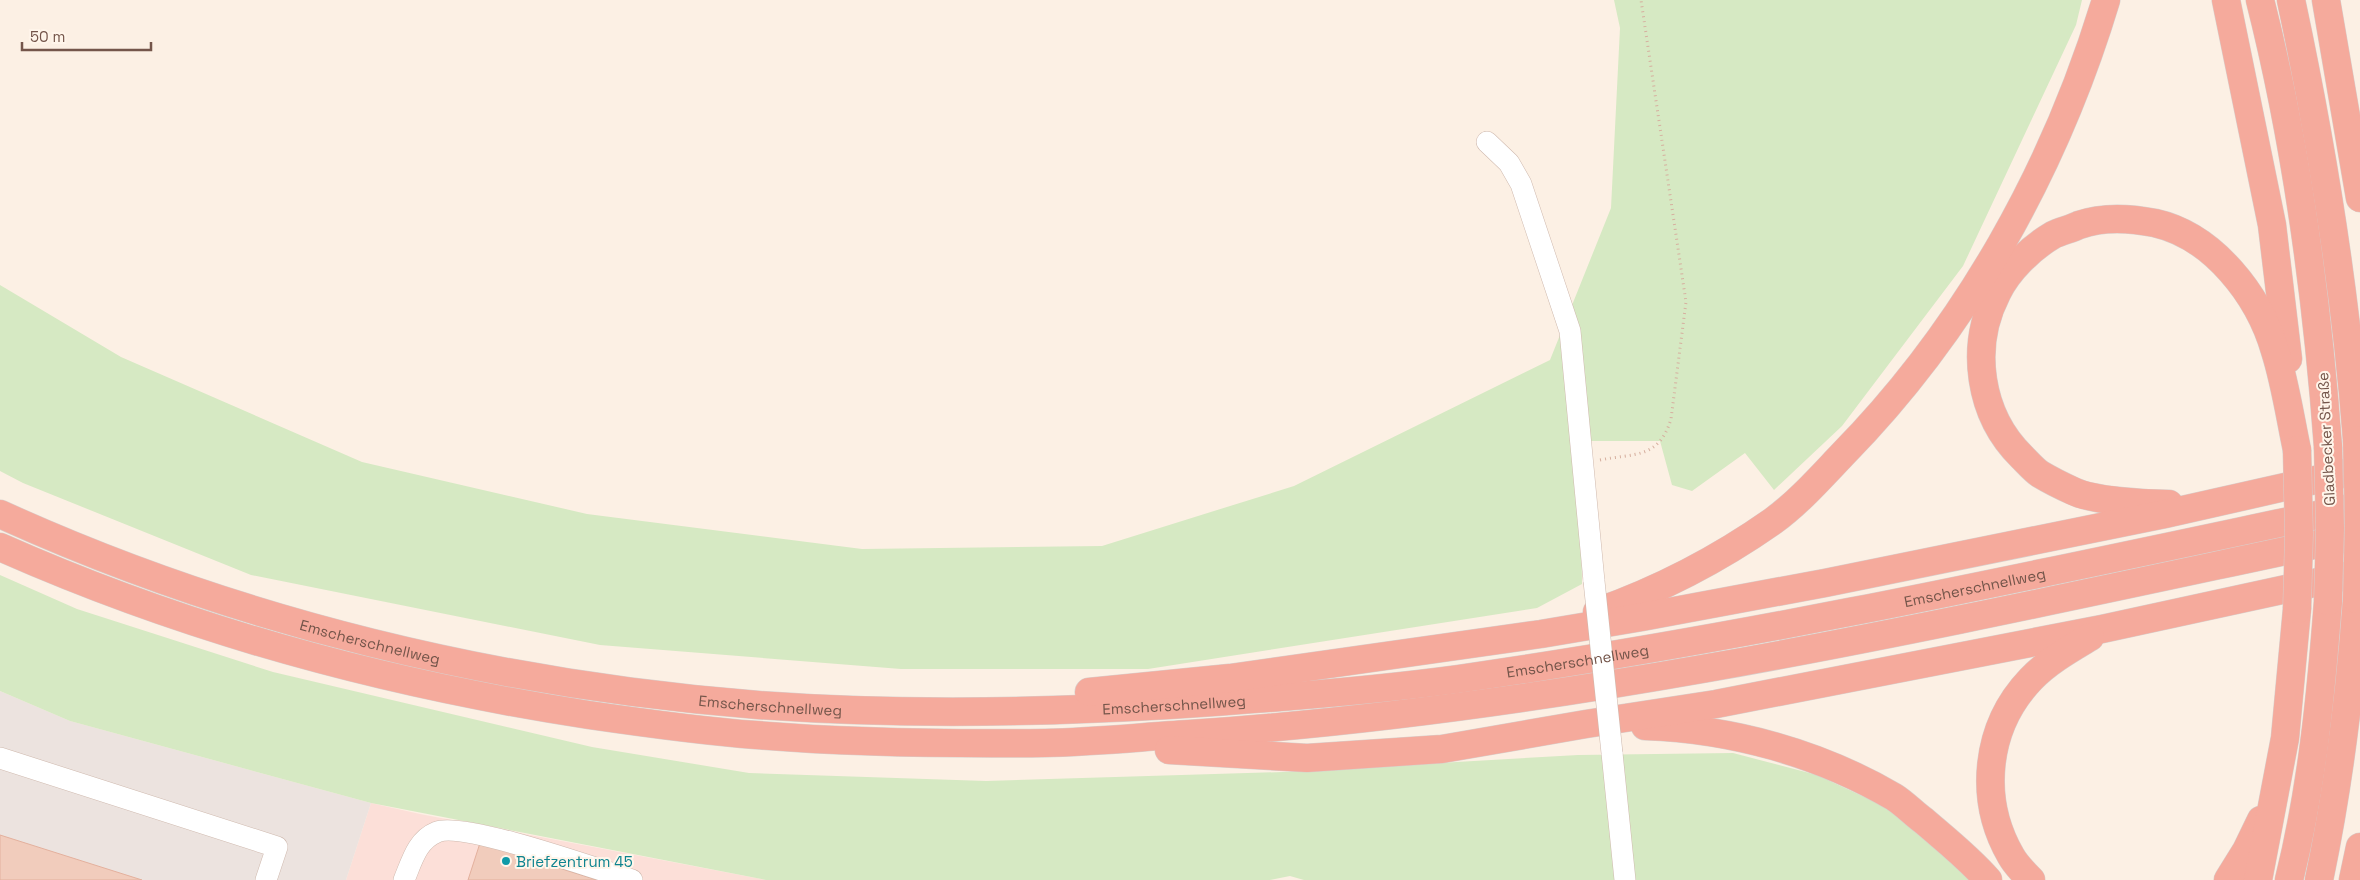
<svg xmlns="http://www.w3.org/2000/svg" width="2360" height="880" font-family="'Space Grotesk',sans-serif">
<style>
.commercial{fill:#fcdfd8}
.industrial{fill:#ece3df}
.green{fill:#d6e9c3}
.building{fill:#f1ccbc;stroke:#e3b09d}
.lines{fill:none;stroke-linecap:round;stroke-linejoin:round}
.minor-casing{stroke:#cfb9ae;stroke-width:22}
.highway-casing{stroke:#d8cfcc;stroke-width:29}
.path{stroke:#d6af9f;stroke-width:3;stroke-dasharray:1 4;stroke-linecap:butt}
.minor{stroke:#fff;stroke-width:21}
.highway{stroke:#f5aa9c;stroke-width:28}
.minor-bridge-casing{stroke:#cfb9ae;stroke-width:22;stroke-linecap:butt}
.highway-bridge-casing{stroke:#d8cfcc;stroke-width:29;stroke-linecap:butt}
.minor-bridge{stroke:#fff;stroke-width:21}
.highway-bridge{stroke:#f5aa9c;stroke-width:28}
.culture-dot{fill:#0f9aa8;stroke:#fff5ea;stroke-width:2}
.labels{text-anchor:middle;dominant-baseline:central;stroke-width:4;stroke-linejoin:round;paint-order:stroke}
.street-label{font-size:15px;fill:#74554a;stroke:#fff5ea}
.culture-label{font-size:15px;fill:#0d838f;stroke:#fff5ea;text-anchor:start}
</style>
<rect width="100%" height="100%" fill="#fcf0e4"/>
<polygon class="commercial" points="371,803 420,814 766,880 346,880"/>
<polygon class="industrial" points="0,691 70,721 371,803 346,880 0,880"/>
<g class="green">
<polygon points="1614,0 2082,0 2076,25 1963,266 1842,426 1774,490 1745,453 1692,491 1672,485 1660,441 1580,441 1582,584 1537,608 1148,669 901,669 600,645 251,575 23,483 0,471 0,285 121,357 362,462 587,514 862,549 1102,546 1294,486 1550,360 1611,208 1620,28"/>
<polygon points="0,575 77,609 273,672 592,747 749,773 986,781 1283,772 1578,755 1733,753 1817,775 1897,812 1971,880 1304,880 1290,876 1270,880 766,880 371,803 70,721 0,691"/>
</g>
<g class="building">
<polygon points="0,835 142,880 0,880"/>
<polygon points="480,843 597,880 468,880"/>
</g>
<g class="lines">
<g class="minor-casing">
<g id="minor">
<polyline points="1487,142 1509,163 1521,184 1570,331 1594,581"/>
<polyline points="1612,753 1625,880"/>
<polyline points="0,758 277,847 266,880"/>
<path d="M 404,880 C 412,861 417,840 437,832 C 462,821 600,870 632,880"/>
</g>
</g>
<g class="highway-casing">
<g id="highway">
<polyline points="2226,0 2272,225 2288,359"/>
<path d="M 2260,0 C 2297,146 2317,297 2328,447"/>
<path d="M 2291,0 C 2322,145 2346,292 2357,440"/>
<polyline points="2326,0 2360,198"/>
<path d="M 2169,504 C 2145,504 2094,501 2073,491 C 2062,486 2050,480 2040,474 C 2034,470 2028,463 2022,457 C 1979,415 1969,347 1997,293 C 2008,270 2031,248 2053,235 C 2061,231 2071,229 2079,225 C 2104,216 2130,218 2155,223 C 2213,236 2259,295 2275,351 C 2285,382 2290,417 2297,450"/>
<path id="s1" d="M 0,514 C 237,622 499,685 758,705 C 895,715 1032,713 1169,705 C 1265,699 1362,692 1458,679 C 1761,636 2061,569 2360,506"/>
<path d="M 0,547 C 187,630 387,684 589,715 C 644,723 700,731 756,735 C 852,743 949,744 1045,743 C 1093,742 1141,737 1189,734 C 1582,708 1967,618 2351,537"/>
<path d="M 1597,612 C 1659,590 1719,559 1773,521 C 1798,503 1821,477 1842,455 C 1966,329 2055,169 2106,0"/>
<polyline points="1089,692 1230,678 1541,634 1642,617 1825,583 2165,514 2360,470"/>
<path d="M 1645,726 C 1732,729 1819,753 1894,797 C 1905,804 1914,814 1924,821 C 1946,840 1969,858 1988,880"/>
<polyline points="1169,750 1307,758 1442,749 1586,724 1716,704 2102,629 2360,573"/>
<path d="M 2031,880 C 2024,873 2016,865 2011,856 C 1978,799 1985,727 2031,679 C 2047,662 2070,649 2090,637"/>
<polyline points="2228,880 2246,851 2261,820"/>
<polyline points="2258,880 2285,738 2297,609"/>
<path d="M 2289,880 C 2312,788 2321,694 2328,601"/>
<path d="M 2319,880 C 2339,785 2350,695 2357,599"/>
<polyline points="2353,880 2360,847"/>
</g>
</g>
<path class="path" d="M 1600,460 C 1635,453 1659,459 1671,419 L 1686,302 L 1641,0"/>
<use href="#minor" class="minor"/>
<use href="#highway" class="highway"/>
<g class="minor-bridge-casing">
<polyline id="minor-bridge" points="1594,581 1612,753"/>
</g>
<g class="highway-bridge-casing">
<g id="highway-bridge">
<polyline points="2357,440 2359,520 2357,599"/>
<polyline points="2328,447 2330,528 2328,601"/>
<polyline points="2297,450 2299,534 2297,609"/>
</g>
</g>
<use href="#minor-bridge" class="minor-bridge"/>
<use href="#highway-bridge" class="highway-bridge"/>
</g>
<circle class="culture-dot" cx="506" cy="861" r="5"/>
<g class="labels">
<g class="street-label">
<text transform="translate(2326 439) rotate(-93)">Gladbecker Straße</text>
<text stroke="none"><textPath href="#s1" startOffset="2012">Emscherschnellweg</textPath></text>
<text stroke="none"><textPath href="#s1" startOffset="392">Emscherschnellweg</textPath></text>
<text stroke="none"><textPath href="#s1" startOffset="1608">Emscherschnellweg</textPath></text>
<text stroke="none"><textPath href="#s1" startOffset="798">Emscherschnellweg</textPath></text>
<text stroke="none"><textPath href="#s1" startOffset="1202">Emscherschnellweg</textPath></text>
</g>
<g class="culture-label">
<text x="516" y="861">Briefzentrum 45</text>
</g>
</g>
<path d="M22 42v8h129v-8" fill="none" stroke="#74554a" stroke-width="2.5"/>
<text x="30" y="42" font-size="15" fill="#74554a" stroke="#fff5ea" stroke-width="4" paint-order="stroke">50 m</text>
</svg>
